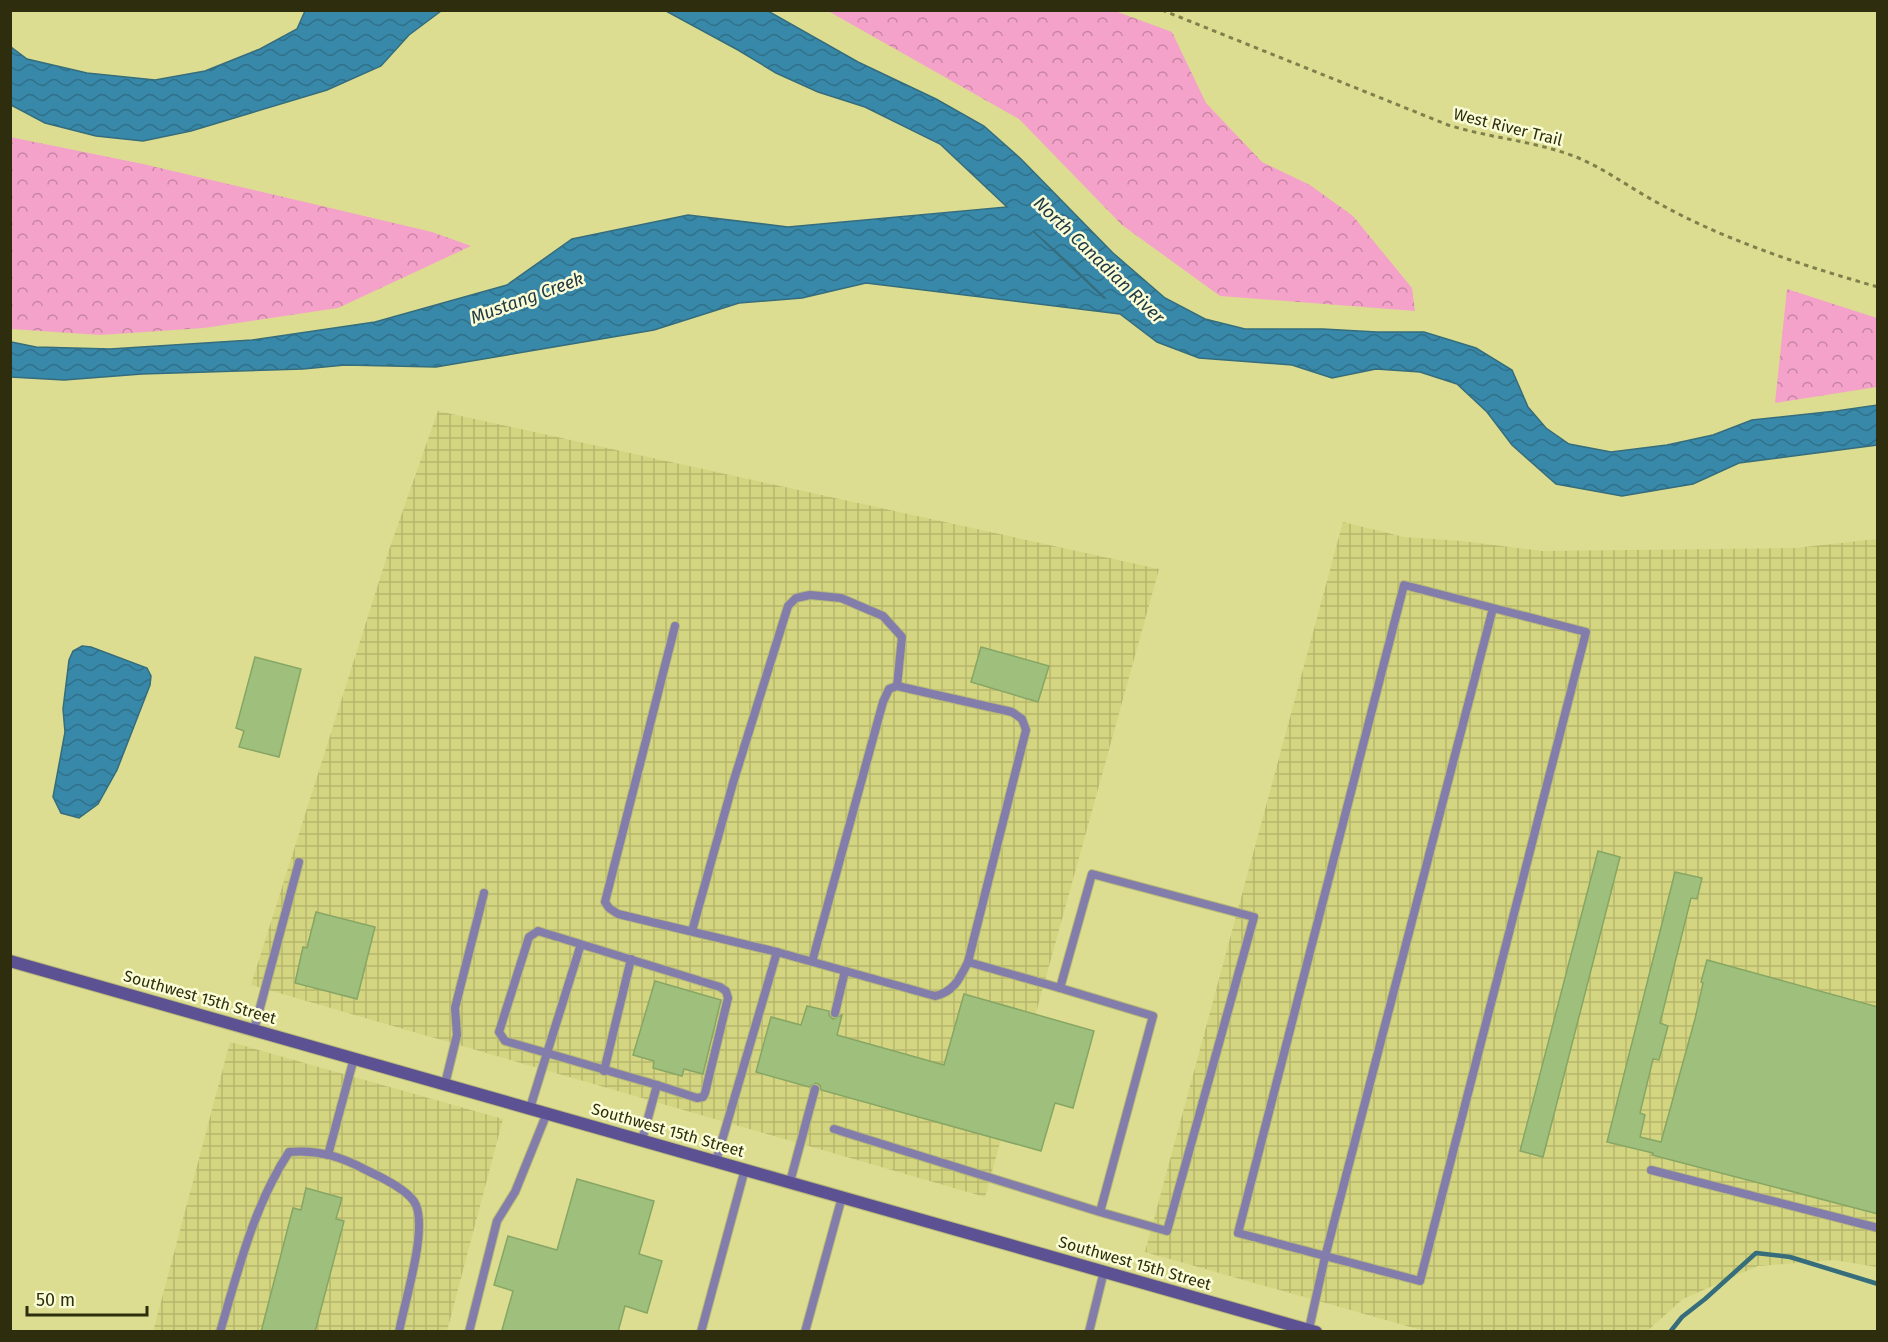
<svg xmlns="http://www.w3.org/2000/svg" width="1888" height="1342" font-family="'Fira Sans',sans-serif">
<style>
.industrial{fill:url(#industrial-grid)}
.forest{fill:url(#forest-crowns)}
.water{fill:url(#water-waves);stroke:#356d7c;stroke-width:1.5;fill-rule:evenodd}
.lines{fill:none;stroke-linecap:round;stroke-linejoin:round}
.stream{stroke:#356d7c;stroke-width:4.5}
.building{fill:#9fbf7c;stroke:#87a664;stroke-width:1.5}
.lane-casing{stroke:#b9ba77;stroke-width:10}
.secondary-casing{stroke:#b9ba77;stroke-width:14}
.path{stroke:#80804c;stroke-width:3;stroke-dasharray:4.5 4.5;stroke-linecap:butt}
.lane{stroke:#827dab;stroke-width:8}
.secondary{stroke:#5c5193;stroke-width:12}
.labels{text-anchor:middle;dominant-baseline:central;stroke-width:5;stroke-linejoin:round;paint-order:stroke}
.street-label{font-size:16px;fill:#2e2e0f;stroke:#fafcd6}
.water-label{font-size:18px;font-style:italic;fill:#1e3742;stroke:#fafcd6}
</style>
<defs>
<pattern id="industrial-grid" width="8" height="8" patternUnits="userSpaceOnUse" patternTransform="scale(1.5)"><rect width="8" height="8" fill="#d4d580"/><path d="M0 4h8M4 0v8" fill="none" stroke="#b6b76d"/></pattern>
<pattern id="forest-crowns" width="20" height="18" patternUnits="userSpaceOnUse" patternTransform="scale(1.5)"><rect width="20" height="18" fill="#f5a2ca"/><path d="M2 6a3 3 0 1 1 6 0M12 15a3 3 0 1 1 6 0" fill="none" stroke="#c784a2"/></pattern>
<pattern id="water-waves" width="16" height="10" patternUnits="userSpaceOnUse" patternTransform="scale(1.5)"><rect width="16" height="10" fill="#3888aa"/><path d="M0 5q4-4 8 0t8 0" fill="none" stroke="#307089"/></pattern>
</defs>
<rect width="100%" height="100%" fill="#dcdd91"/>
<g class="industrial">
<polygon points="438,411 1159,569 985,1197 251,985 389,550"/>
<polygon points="1343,522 1404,537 1461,541 1543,551 1795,548 1877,539 1877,1267 1834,1260 1758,1266 1683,1299 1647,1331 1428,1332 1145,1252"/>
<polygon points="230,1042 503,1119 447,1331 153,1332"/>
</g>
<g class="forest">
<polygon points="828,11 1115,11 1172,32 1206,103 1262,162 1310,185 1353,216 1412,288 1415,311 1220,296 1122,225 1019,119"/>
<polygon points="10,137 143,164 432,232 471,246 338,308 204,328 100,335 11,329"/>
<polygon points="1787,289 1877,318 1877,387 1775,403"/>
</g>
<g class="water">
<polygon points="305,11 441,11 409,35 381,66 327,90 191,131 143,141 96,136 45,123 11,105 11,47 27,59 87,73 155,80 205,71 260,49 297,29"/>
<path d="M 666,11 L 768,11 L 858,62 L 936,99 L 984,126 L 1021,159 L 1113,253 L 1165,298 L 1205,319 L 1245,329 L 1323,329 L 1377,332 L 1424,332 L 1476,348 L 1512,370 L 1528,407 L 1546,428 L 1569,444 L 1611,452 L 1667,445 L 1713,435 L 1752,420 L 1836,411 L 1877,405 L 1877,445 L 1739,463 L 1693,484 L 1622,496 L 1556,484 L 1512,445 L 1487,412 L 1457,384 L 1420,372 L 1376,369 L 1332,378 L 1292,365 L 1199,358 L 1157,342 L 1120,314 L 866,283 L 802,298 L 739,303 L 654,330 L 436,367 L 345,365 L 303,369 L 142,374 L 64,380 L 11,377 L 11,342 L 36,347 L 110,349 L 252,340 L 375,322 L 507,285 L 572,239 L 688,215 L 788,227 L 1007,207 L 940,144 L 865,107 L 818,92 L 776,73 L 738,50 ZM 1033,231 L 1072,266 L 1105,298 L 1104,298 Z"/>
<polygon points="82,646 91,647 147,668 151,676 150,685 117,770 98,804 79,818 61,813 53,797 65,732 63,709 69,660 73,651"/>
</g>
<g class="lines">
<polyline class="stream" points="1670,1332 1682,1317 1705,1299 1756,1253 1790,1257 1878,1284"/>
</g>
<g class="building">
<polygon points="981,647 1049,666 1038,702 971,682"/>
<polygon points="255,657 301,669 279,757 239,747 244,731 236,728"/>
<polygon points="1598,851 1620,857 1543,1157 1520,1151"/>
<polygon points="1675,872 1702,878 1697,899 1691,898 1660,1023 1668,1026 1659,1060 1653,1059 1640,1113 1645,1115 1640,1137 1661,1142 1695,1019 1703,983 1701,982 1707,960 1878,1007 1878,1214 1652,1155 1653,1153 1607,1142"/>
<polygon points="316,912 375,927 357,999 295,983 303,947 307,948"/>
<polygon points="655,981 721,1000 703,1074 684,1069 682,1076 653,1068 654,1061 633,1055"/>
<polygon points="964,994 1094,1031 1073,1108 1055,1103 1041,1151 821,1090 820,1085 816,1083 809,1087 756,1072 771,1017 801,1025 807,1006 829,1011 829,1015 833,1019 842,1015 837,1035 944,1065"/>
<polygon points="577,1179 654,1201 639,1254 662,1261 647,1313 625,1306 618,1332 508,1332 502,1330 513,1291 494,1285 508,1236 557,1250"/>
<polygon points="306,1188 342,1198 336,1219 344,1221 315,1332 261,1332 293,1208 301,1210"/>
</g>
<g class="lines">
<g class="lane-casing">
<g id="lane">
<polyline points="675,626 605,902 609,908 618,914 777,952"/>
<polyline points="692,931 733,783 788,606 796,598 810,595 841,598 883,616 902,637 897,686"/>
<polyline points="581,944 547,1053 505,1041 499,1032 529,937 538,931 720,987 726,991 728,998 705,1093 703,1097 697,1098 657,1085"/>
<polyline points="968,962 1060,988"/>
<polyline points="835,1013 845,971"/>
<polyline points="254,1030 299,862"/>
<polyline points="604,1071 631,959"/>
<polyline points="445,1084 457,1035 455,1008 484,893"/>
<polyline points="530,1108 547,1053 657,1085 642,1140"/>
<polyline points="834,1129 1100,1212 1167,1231 1254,917 1092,874 1060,988 1153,1016 1100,1212"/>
<polyline points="328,1155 354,1058"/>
<path d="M 716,1161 L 777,952 L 935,996 C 954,992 960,978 968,962 L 1026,730 L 1022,719 L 1012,712 L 897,686 L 889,689 L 883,702 L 812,962"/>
<polyline points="1651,1170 1878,1228"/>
<polyline points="790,1182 815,1089"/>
<polyline points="1309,1329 1325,1257 1493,608 1404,585 1238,1233 1420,1281 1586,632 1493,608"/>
<path d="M 220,1332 C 238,1271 254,1205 289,1152 C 318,1149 342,1157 368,1171 C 381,1177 410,1191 416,1205 C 427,1232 405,1300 399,1332"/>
<polyline points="469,1332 497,1221 515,1192 547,1113"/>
<polyline points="701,1332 745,1169"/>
<polyline points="805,1332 842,1197"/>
<polyline points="1089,1332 1104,1271"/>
</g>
</g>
<g class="secondary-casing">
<polyline id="secondary" points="10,961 1316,1332"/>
</g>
<path class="path" d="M 1162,10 L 1448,125 C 1490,138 1535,141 1576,157 C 1606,169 1631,189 1660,204 C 1724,240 1807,267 1878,287"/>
<use href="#lane" class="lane"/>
<use href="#secondary" class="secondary"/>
</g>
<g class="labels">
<g class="street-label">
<text transform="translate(1508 127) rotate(14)">West River Trail</text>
<text transform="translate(200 997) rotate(16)">Southwest 15th Street</text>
<text transform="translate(668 1130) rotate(16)">Southwest 15th Street</text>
<text transform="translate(1135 1263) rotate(16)">Southwest 15th Street</text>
</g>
<g class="water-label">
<text transform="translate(1099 260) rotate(44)">North Canadian River</text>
<text transform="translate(527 298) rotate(-20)">Mustang Creek</text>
</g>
</g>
<rect width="1888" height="1342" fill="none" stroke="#2e2e0f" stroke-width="24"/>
<path d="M27 1306v9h120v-9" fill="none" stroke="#2e2e0f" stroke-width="3"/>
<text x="36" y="1306" font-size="18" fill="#2e2e0f" stroke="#fafcd6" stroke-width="4.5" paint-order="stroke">50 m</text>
</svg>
